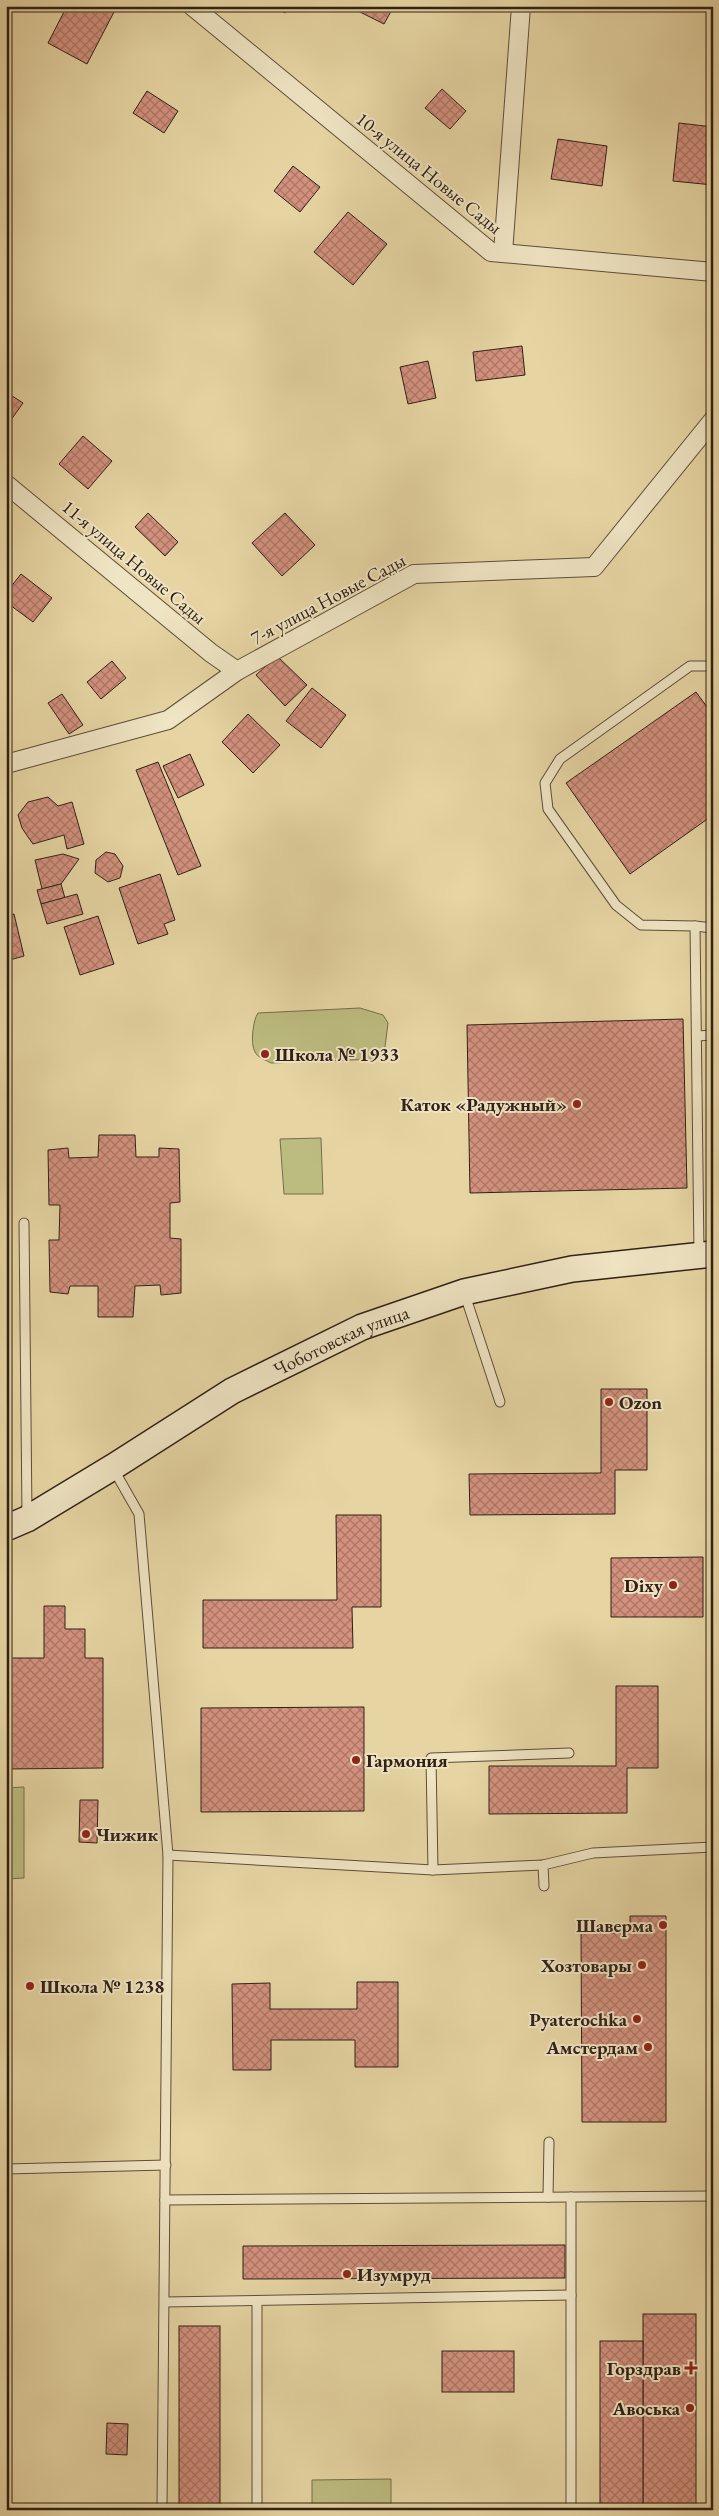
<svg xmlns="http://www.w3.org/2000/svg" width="719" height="2516" font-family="'EB Garamond',serif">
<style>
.grass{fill:#bcbb80;stroke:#766e4c}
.building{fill:url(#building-cross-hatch);stroke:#302017}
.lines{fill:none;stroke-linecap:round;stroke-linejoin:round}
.lane-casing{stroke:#5e4d3a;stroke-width:11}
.street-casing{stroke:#5e4d3a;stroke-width:20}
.secondary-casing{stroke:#302017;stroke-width:28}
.lane{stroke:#efe4c3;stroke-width:9}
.street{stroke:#efe4c3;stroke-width:18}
.secondary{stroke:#efe4c3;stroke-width:25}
.poi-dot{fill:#8f2418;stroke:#efe4c3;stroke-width:2}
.labels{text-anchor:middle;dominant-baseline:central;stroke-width:4;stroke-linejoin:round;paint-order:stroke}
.street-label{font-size:19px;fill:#302017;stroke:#efe4c3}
.poi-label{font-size:19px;font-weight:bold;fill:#302017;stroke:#efe4c3;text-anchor:end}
</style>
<defs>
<pattern id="building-cross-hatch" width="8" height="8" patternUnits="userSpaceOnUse" patternTransform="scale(1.25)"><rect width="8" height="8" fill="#d3917e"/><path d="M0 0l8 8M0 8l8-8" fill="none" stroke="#ac7666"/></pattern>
</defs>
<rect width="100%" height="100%" fill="#e6d5a3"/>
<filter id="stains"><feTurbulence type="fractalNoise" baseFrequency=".004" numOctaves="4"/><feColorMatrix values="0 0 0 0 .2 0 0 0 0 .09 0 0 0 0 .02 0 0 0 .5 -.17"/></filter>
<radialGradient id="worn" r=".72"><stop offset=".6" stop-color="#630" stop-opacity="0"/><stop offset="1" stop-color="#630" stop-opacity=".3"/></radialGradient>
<g class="grass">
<path d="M 360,1008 L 383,1015 L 388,1023 L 384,1055 L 377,1059 L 271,1063 C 266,1060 258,1058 255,1052 C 250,1044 253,1020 258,1013 Z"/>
<polygon points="321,1138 323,1194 284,1194 280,1139"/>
<polygon points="24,1787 24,1878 6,1879 6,1788"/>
<polygon points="391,2479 391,2510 312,2510 312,2480"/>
</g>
<g class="building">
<polygon points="67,6 108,6 115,10 87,64 48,43"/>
<polygon points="275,6 289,6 285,13"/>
<polygon points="358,6 394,6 384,24 356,10"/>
<polygon points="442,89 466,111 450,129 425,108"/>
<polygon points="147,91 178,111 164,133 133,113"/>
<polygon points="679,123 713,127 713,185 673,181"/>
<polygon points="558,139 607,146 602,186 551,179"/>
<polygon points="293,166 320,187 300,212 274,191"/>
<polygon points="348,212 387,244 353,285 314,252"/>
<polygon points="522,346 525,375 476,381 473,352"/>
<polygon points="428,361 436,398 408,404 400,367"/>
<polygon points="6,392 23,403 6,427"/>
<polygon points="83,436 112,461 88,489 59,464"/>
<polygon points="148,513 178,542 165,556 135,527"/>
<polygon points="285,513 315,545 282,576 252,543"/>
<polygon points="21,574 52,598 33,622 6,602 6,593"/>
<polygon points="277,656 307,685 285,706 256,675"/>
<polygon points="112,661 126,678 101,699 87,682"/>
<polygon points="312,688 346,715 321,748 286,721"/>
<polygon points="696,692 713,715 713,815 630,874 566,783"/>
<polygon points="62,694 83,725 69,734 48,703"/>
<polygon points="248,714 280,745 253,773 222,742"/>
<polygon points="190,754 204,785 178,798 163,766"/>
<polygon points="158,762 201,866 178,875 136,770"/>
<polygon points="48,797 58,806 72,802 84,844 67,849 64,835 33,844 28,837 22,828 18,815 28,802"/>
<polygon points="6,835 10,847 6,851"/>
<polygon points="106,852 115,854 123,866 120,878 108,882 95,873 96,860"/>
<polygon points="63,854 79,859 61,884 42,889 35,860"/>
<polygon points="160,874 175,920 164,924 168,934 138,944 119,888"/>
<polygon points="61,884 65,898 41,904 37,890"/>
<polygon points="77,894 83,914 47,924 41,904"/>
<polygon points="14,914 24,956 6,961 6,916"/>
<polygon points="98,916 114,964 80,975 64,927"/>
<polygon points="683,1019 687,1188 470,1193 467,1025"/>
<polygon points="99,1135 135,1135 136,1157 159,1157 159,1148 179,1149 180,1202 170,1203 170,1238 181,1239 181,1293 161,1295 160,1285 135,1286 133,1317 98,1317 98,1286 70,1286 68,1294 50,1292 49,1240 59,1240 60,1205 49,1205 48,1150 68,1148 69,1158 98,1157"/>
<polygon points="601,1389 647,1389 647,1470 615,1470 615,1514 470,1515 469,1474 601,1473"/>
<polygon points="336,1515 381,1515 381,1607 352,1607 353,1648 203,1648 203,1600 337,1600"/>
<polygon points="703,1557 703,1617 611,1617 611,1558"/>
<polygon points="44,1606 65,1606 65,1629 85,1629 85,1658 103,1658 103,1768 6,1769 6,1658 44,1658"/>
<polygon points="616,1686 658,1686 658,1768 627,1768 627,1813 489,1814 489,1766 616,1766"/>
<polygon points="364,1707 364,1811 201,1812 201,1708"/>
<polygon points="80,1800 98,1800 97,1843 79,1842"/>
<polygon points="630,1916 666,1916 666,2122 582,2122 581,1933 630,1933"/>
<polygon points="357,1982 398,1982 398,2067 355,2067 355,2040 271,2040 271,2070 233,2070 232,1984 270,1983 270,2009 357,2009"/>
<polygon points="565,2245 565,2278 243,2279 243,2246"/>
<rect x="6" y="2295" width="4" height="85"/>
<rect x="643" y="2314" width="53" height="196"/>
<rect x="179" y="2326" width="41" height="184"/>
<rect x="600" y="2341" width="43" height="169"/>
<rect x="442" y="2351" width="72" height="41"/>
<polygon points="107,2423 128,2424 127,2455 106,2454"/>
</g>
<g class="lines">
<g class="lane-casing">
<g id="lane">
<polyline points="695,926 713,928"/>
<polyline points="697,1036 713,1035"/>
<polyline points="24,1223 27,1516"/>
<polyline points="699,1253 695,926 641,925 616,905 548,809 545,783 560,759 690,666 713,666"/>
<polyline points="465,1295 500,1402"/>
<polyline points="114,1470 139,1514 168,1855 162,2510"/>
<polyline points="168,1855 433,1870 543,1865 593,1853 713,1847"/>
<polyline points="543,1865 544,1886"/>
<polyline points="433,1870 431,1758 569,1753"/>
<polyline points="6,2169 166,2165"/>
<polyline points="548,2197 549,2142"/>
<polyline points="571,2197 571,2510"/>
<polyline points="165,2200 713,2196"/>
<polyline points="165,2302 571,2295"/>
<polyline points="257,2510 257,2301"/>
</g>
</g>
<g class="street-casing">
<g id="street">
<polyline points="192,6 491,252 713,272"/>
<polyline points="503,253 521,6"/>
<polyline points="6,484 211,653 237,671"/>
<polyline points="6,764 168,720 237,671 414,574 594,567 713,420"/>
</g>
</g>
<g class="secondary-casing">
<g id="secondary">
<path id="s1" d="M 6,1528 L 27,1519 L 113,1467 L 232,1391 L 362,1327 L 464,1292 L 572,1269 L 713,1254"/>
</g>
</g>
<use href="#lane" class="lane"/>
<use href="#street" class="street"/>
<use href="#secondary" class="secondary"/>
</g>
<g class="poi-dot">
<circle cx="265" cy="1054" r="5"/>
<circle cx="577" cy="1104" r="5"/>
<circle cx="609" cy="1402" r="5"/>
<circle cx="673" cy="1585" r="5"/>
<circle cx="356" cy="1760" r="5"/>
<circle cx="86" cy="1834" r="5"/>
<circle cx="663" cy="1925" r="5"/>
<circle cx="642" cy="1965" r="5"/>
<circle cx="30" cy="1986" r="5"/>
<circle cx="637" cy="2019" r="5"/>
<circle cx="648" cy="2047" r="5"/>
<circle cx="347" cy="2274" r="5"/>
<path d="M688.5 2360.5h5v5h5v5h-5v5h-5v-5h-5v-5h5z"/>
<circle cx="690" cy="2408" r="5"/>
</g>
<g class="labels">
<g class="street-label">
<text transform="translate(429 173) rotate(39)">10-я улица Новые Сады</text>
<text transform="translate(134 562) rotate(40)">11-я улица Новые Сады</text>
<text transform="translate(328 599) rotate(-28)">7-я улица Новые Сады</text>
<text stroke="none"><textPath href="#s1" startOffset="385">Чоботовская улица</textPath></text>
</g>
<g class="poi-label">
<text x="275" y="1054" text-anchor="start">Школа № 1933</text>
<text x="567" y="1104">Каток «Радужный»</text>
<text x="619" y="1402" text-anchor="start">Ozon</text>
<text x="663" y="1585">Dixy</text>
<text x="366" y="1760" text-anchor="start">Гармония</text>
<text x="96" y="1834" text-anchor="start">Чижик</text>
<text x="653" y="1925">Шаверма</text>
<text x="632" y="1965">Хозтовары</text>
<text x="40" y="1986" text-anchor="start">Школа № 1238</text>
<text x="627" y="2019">Pyaterochka</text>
<text x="638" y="2047">Амстердам</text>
<text x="357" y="2274" text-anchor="start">Изумруд</text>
<text x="681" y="2368">Горздрав</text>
<text x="680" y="2408">Авоська</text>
</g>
</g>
<rect width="719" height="2516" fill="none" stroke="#e6d5a3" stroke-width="25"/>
<rect x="8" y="8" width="704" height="2501" fill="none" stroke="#302017" stroke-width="2.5"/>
<rect x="12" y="12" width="694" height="2491" fill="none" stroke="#302017"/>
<rect width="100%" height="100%" filter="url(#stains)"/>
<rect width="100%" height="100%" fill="url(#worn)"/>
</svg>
